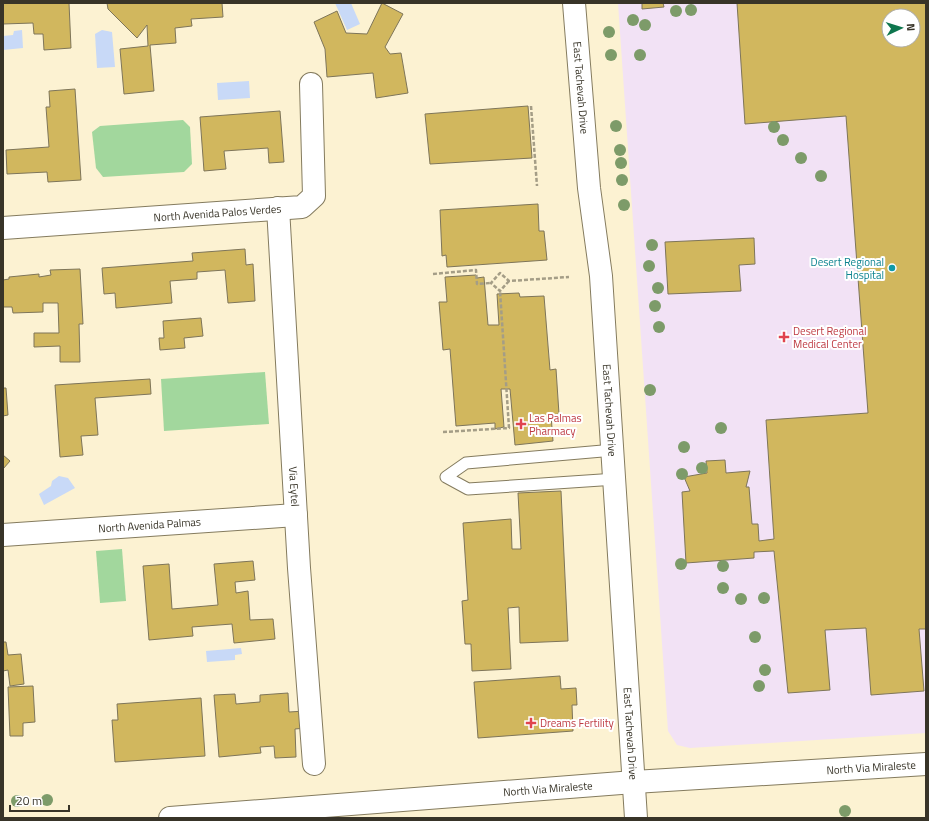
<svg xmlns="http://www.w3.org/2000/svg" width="929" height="821" font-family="'Titillium Web',sans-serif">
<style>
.medical{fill:#f2e2f5;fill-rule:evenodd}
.green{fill:#a2d79d}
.water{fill:#c8d9f7}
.building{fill:#d1b75e;stroke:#7e7559;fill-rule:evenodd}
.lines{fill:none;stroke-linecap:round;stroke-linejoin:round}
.lane-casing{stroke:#847b5e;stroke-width:13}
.street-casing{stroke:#847b5e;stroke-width:24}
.secondary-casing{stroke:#847b5e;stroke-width:24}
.path{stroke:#a49d86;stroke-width:2.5;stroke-dasharray:4 2;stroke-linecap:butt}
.lane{stroke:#fff;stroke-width:11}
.street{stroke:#fff;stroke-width:22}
.secondary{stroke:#fff;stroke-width:22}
.tree{fill:#7d9b69}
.culture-dot{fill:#0f9aa8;stroke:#fff;stroke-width:1.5}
.health-dot{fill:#e0444e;stroke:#fff;stroke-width:1.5}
.labels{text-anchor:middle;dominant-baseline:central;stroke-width:4;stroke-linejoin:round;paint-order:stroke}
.street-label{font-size:11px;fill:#383428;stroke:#fff}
.culture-label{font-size:11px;fill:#0d838f;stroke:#fff;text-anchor:end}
.health-label{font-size:11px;fill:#be3a42;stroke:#fff;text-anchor:start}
</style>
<rect width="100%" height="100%" fill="#fcf2d2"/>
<path class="medical" d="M 618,3 L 926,3 L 926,733 L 690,748 L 677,745 L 668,731 ZM 889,16 L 913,16 L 913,40 L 889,40 Z"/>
<g class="green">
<polygon points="183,120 190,127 192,164 184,172 103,177 96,168 92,132 100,126"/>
<polygon points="265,372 269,424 164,431 161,379"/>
<polygon points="122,549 126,601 100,603 96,551"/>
</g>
<g class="water">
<polygon points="335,3 351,3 360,24 347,30"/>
<polygon points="22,30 23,48 3,50 3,36 13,35 14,31"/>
<polygon points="102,30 112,32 115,67 97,68 95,34"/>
<polygon points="249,81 250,98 218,100 217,83"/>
<polygon points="59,476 68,478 75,488 44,505 39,494 51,486 52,481"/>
<polygon points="241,648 242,654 235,655 235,660 207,662 206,651"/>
</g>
<g class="building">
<polygon points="3,3 69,3 71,48 44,50 43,34 34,34 33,23 3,24"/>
<polygon points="107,3 222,3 223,17 191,19 192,26 175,28 176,43 150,45 154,91 124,94 120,49 148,46 147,25 137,38 108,9"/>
<polygon points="382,3 403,14 385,47 390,54 401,53 408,93 376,98 373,73 327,77 325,49 314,22 337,11 346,33 367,34"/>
<polygon points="642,3 663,3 664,7 642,9"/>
<path d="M 737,3 L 926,3 L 926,629 L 919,629 L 924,691 L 871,695 L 866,628 L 825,630 L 830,690 L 788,693 L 774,551 L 754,552 L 754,558 L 686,563 L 682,492 L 690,491 L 684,477 L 707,473 L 706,461 L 725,460 L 726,473 L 750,471 L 746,487 L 749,487 L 752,524 L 758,524 L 759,541 L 774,539 L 766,420 L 868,413 L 846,116 L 745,124 ZM 889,16 L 913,16 L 913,40 L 889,40 Z"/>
<polygon points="75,89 81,180 48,182 47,172 7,174 6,150 49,147 46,107 50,107 49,91"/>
<polygon points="528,106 532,158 430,164 425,114"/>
<polygon points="280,111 284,162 269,163 268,148 224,151 226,169 204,171 200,117"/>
<polygon points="538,204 539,231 544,231 547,260 447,267 446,255 442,256 440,210"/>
<polygon points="754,238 755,264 739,265 741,291 668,294 665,242"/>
<polygon points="245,249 246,265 253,264 255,301 228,303 225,270 197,272 197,279 170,281 172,303 116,308 115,293 104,294 102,268 193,261 192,253"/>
<polygon points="80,269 83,324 79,324 80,362 60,362 60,346 34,347 34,333 59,333 58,303 43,303 43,312 13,313 12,307 3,307 3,280 9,279 9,277 39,274 39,277 51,275 50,270"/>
<polygon points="476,275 477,278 484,277 488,325 499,325 497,294 519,293 520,297 544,296 550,370 556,369 559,414 551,415 553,441 515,445 510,389 501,389 504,427 495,429 495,423 456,426 450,349 443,350 439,302 447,302 445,277"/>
<polygon points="201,318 203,336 184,338 185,348 160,350 159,338 164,338 163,321"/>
<polygon points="150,379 151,394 95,398 98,435 81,436 83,455 60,457 55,385"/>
<polygon points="3,388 6,388 8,415 3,416"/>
<polygon points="3,455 10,461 3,469"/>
<polygon points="561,491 568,641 520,643 519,607 508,608 511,669 472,671 471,644 465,644 462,601 468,600 463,523 511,519 512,549 521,549 518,493"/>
<polygon points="253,561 255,580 235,582 236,593 248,591 250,620 273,619 275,639 234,643 232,624 192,627 193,636 149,640 143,566 169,564 172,609 218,605 214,564"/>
<polygon points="3,642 6,642 8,655 21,654 24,684 10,686 8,670 3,671"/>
<polygon points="560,676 561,689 576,688 577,705 572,705 573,731 478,738 474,682"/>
<polygon points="33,686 35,722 23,723 23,736 10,736 8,687"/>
<polygon points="288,693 289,712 305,711 306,728 295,729 296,757 275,758 274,746 260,747 261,753 219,757 214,695 235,694 236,704 260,702 260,695"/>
<polygon points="201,698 205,756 115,762 112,720 118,720 117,704"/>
</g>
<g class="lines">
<g class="lane-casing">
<polyline id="lane" points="614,450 466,463 446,477 468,489 616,479"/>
</g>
<g class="street-casing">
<g id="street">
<path id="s1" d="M 278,208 L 299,568 L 314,764"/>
<path id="s2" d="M 3,228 L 302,207 L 314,196 L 311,84"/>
<path id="s3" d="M 3,535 L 296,515"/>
<path id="s4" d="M 170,818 L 634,782 L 926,764"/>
</g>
</g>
<g class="secondary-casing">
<g id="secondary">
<path id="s5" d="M 574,3 L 589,188 L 601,276 L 636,818"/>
</g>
</g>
<g class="path">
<polyline points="531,106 537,186"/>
<polyline points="433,274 476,270 477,284 491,283"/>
<polyline points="509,281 500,291 491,283 500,273 509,281 569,277"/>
<polyline points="443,432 509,428 500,291"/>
</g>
<use href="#lane" class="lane"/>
<use href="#street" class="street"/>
<use href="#secondary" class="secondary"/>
</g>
<g class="tree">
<circle cx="691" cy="10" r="6"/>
<circle cx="676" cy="11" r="6"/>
<circle cx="633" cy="20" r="6"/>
<circle cx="645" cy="25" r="6"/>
<circle cx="609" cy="32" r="6"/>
<circle cx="611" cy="55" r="6"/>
<circle cx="640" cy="55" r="6"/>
<circle cx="616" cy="126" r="6"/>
<circle cx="774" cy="127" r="6"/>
<circle cx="783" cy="140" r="6"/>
<circle cx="620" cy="150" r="6"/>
<circle cx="801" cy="158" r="6"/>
<circle cx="621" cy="163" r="6"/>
<circle cx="821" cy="176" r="6"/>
<circle cx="622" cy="180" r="6"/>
<circle cx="624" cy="205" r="6"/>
<circle cx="652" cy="245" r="6"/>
<circle cx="649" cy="266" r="6"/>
<circle cx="658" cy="288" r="6"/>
<circle cx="655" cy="306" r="6"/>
<circle cx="659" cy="327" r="6"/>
<circle cx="650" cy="390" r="6"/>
<circle cx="721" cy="428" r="6"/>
<circle cx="684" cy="447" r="6"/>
<circle cx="702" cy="468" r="6"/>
<circle cx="682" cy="474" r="6"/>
<circle cx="681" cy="564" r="6"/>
<circle cx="723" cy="566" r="6"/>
<circle cx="723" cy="588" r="6"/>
<circle cx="764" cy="598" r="6"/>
<circle cx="741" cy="599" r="6"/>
<circle cx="755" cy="637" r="6"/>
<circle cx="765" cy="670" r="6"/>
<circle cx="759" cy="686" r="6"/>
<circle cx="47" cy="800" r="6"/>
<circle cx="17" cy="801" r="6"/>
<circle cx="845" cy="811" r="6"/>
</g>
<circle class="culture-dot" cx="892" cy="268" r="4"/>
<g class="health-dot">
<path d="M782 331h4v4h4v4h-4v4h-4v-4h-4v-4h4z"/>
<path d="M519 418h4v4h4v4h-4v4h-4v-4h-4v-4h4z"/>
<path d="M529 717h4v4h4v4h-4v4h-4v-4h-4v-4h4z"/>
</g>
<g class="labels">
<g class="street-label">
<text stroke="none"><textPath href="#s5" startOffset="85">East Tachevah Drive</textPath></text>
<text stroke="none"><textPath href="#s2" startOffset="215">North Avenida Palos Verdes</textPath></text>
<text stroke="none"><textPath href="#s5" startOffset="409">East Tachevah Drive</textPath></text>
<text stroke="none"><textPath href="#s1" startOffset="279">Via Eytel</textPath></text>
<text stroke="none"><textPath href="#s3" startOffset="147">North Avenida Palmas</textPath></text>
<text stroke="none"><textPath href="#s5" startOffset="733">East Tachevah Drive</textPath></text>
<text stroke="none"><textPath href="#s4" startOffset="703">North Via Miraleste</textPath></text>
<text stroke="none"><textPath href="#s4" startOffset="379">North Via Miraleste</textPath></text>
</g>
<g class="culture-label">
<text x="884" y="262">Desert Regional<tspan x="884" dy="13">Hospital</tspan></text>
</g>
<g class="health-label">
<text x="793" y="331">Desert Regional<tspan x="793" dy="13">Medical Center</tspan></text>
<text x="529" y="418">Las Palmas<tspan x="529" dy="13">Pharmacy</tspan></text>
<text x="540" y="723">Dreams Fertility</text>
</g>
</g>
<rect width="929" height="821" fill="none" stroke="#383428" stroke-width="8"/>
<g transform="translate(901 28) rotate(86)"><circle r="19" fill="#ffffff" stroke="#afaea9"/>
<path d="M0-3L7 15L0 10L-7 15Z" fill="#0e764e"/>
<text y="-6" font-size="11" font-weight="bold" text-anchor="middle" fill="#383428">N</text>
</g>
<path d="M10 805v6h59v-6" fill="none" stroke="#383428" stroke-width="2"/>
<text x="16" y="805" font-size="12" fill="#383428" stroke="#ffffff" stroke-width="3" paint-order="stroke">20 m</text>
</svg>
